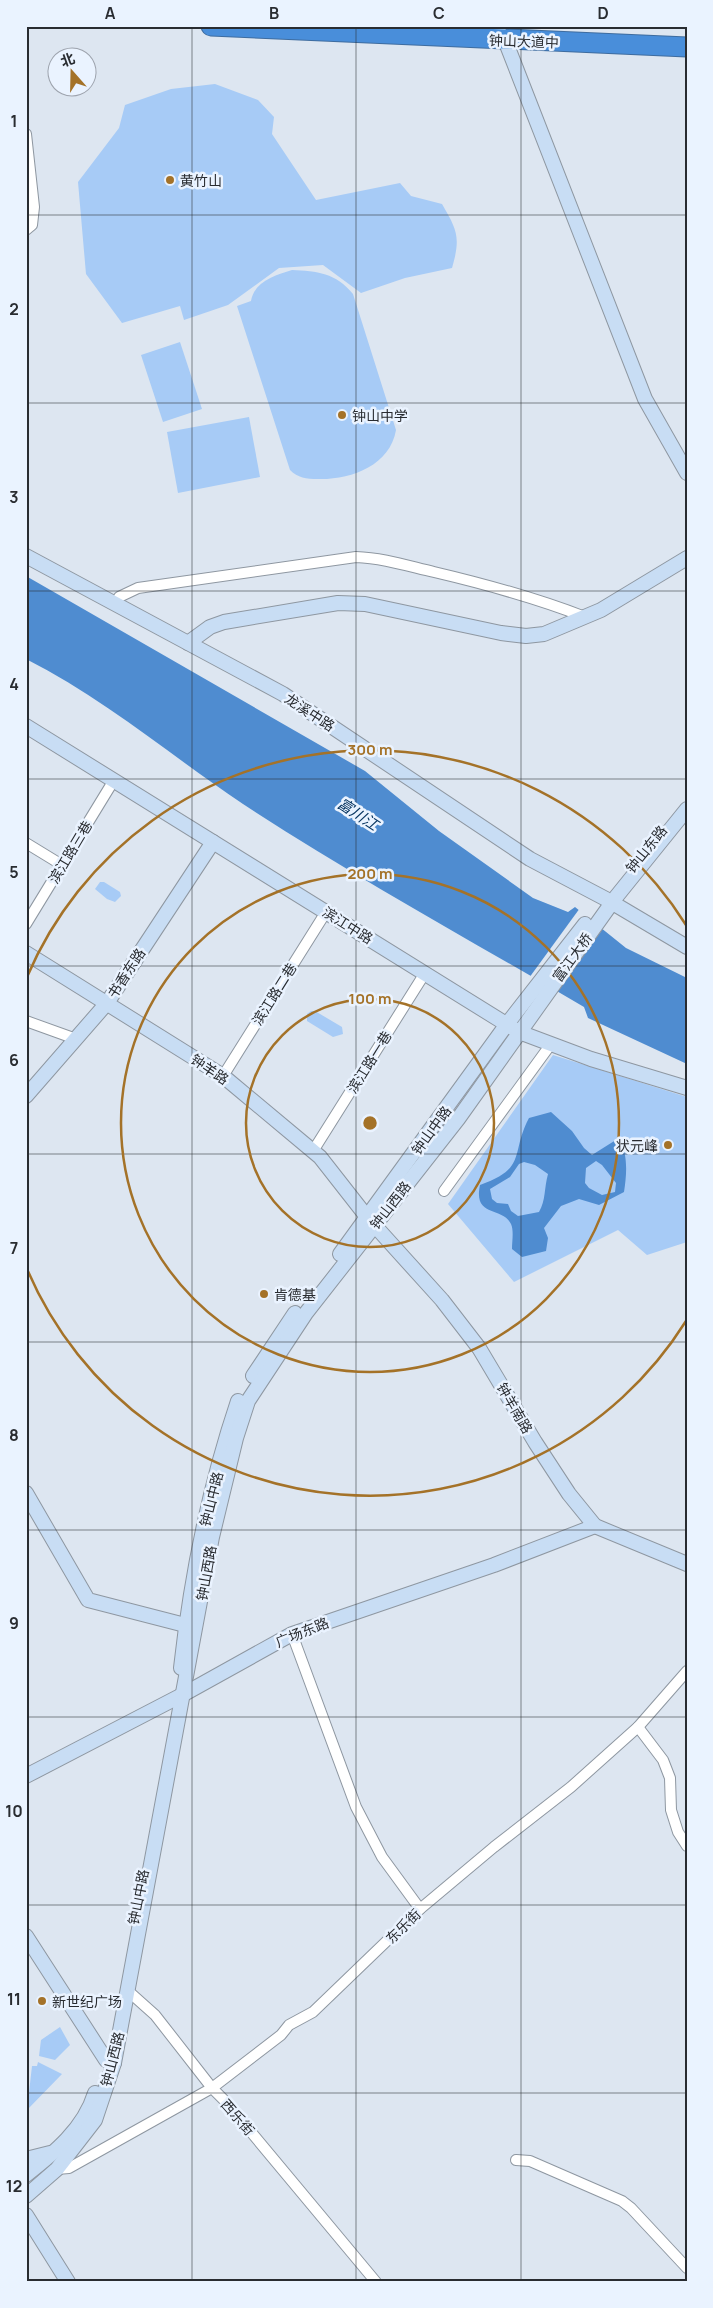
<svg xmlns="http://www.w3.org/2000/svg" width="713" height="2308" font-family="Manrope,'Noto Sans SC',sans-serif">
<style>
.green{fill:#a7cbf6}
.water{fill:#4f8cd0;fill-rule:evenodd}
.pier{fill:#dde6f1}
.lines{fill:none;stroke-linecap:round;stroke-linejoin:round}
.street-casing{stroke:#8e97a1;stroke-width:12}
.secondary-casing{stroke:#8e97a1;stroke-width:16}
.highway-casing{stroke:#3e6c9f;stroke-width:21}
.street{stroke:#fff;stroke-width:10}
.secondary{stroke:#c8ddf4;stroke-width:14}
.highway{stroke:#498eda;stroke-width:19}
.grid{fill:none;stroke:#292c31;stroke-width:1;stroke-opacity:0.55}
.ring{fill:none;stroke:#a47228;stroke-width:2.5}
.poi-dot{fill:#a47228;stroke:#eaf3ff;stroke-width:2}
.labels{text-anchor:middle;dominant-baseline:central;stroke-width:5;stroke-linejoin:round;paint-order:stroke}
.street-label{font-size:14px;fill:#292c31;stroke:#eaf3ff}
.poi-label{font-size:14px;fill:#292c31;stroke:#eaf3ff;text-anchor:start}
.water-label{font-size:15px;font-style:italic;fill:#073561;stroke:#eaf3ff}
.centre{fill:#a47228;stroke:#eaf3ff;stroke-width:2.5}
.ring-label{font-size:15px;text-anchor:middle;font-weight:bold;fill:#a47228;stroke:#eaf3ff;stroke-width:5;stroke-linejoin:round;paint-order:stroke}
.neatline{fill:none;stroke:#292c31;stroke-width:2}
.grid-label{font-size:16px;text-anchor:middle;font-weight:bold;fill:#292c31}
</style>
<rect width="100%" height="100%" fill="#dde6f1"/>
<g class="green">
<path d="M 215,84 L 258,100 L 274,117 L 272,134 L 316,200 L 400,183 L 411,196 L 442,204 C 457,230 461,237 452,268 L 405,278 L 361,293 L 323,265 L 279,268 L 228,305 L 184,320 L 180,306 L 122,323 L 86,274 L 78,182 L 119,128 L 125,105 L 171,89 Z"/>
<path d="M 292,270 C 317,271 336,273 353,294 L 396,430 C 390,466 350,480 318,479 C 306,479 298,478 290,470 L 237,306 L 251,301 C 254,282 275,275 292,270 Z"/>
<polygon points="180,342 202,409 163,422 141,355"/>
<polygon points="249,417 260,477 178,493 167,432"/>
<polygon points="100,882 104,882 120,892 121,896 115,902 107,899 95,889"/>
<polygon points="311,1011 315,1011 342,1027 343,1034 333,1037 307,1021 307,1014"/>
<polygon points="553,1055 687,1097 687,1242 647,1255 618,1230 514,1282 448,1204"/>
<polygon points="60,2027 70,2045 55,2060 39,2056 41,2040"/>
<polygon points="38,2062 62,2074 27,2110 32,2066 37,2066"/>
</g>
<g class="water">
<path d="M 26,576 L 365,771 L 439,831 L 533,898 L 568,912 L 575,907 L 626,948 L 687,978 L 687,1064 L 588,1018 L 584,1007 C 470,940 353,876 243,804 C 171,756 104,698 26,659 Z"/>
<path d="M 551,1112 L 572,1131 L 584,1148 L 592,1155 L 619,1138 C 628,1154 627,1173 624,1192 L 599,1205 L 579,1199 L 561,1206 L 544,1228 L 548,1238 L 546,1251 L 522,1257 L 512,1249 C 512,1241 514,1231 511,1224 C 502,1206 473,1218 480,1185 C 528,1168 510,1154 529,1118 ZM 596,1161 L 602,1165 L 616,1183 L 615,1192 L 602,1195 L 589,1188 L 585,1183 L 586,1168 ZM 524,1162 L 535,1165 L 548,1174 C 544,1188 546,1200 539,1212 L 518,1216 L 511,1211 L 508,1204 L 497,1203 L 492,1199 L 490,1189 L 510,1177 L 519,1164 Z"/>
</g>
<polygon class="pier" points="580,908 604,927 556,993 529,978"/>
<g class="lines">
<g class="street-casing">
<g id="street">
<polyline points="26,134 34,207 32,225 26,230"/>
<path d="M 119,597 L 138,588 L 356,557 C 383,558 408,566 434,572 C 485,584 536,598 585,617"/>
<polyline points="26,843 62,865"/>
<polyline points="26,924 114,780"/>
<polyline points="26,1021 76,1039"/>
<polyline points="223,1076 326,912"/>
<polyline points="313,1151 425,973"/>
<polyline points="444,1191 551,1044"/>
<polyline points="292,1634 356,1807 382,1857 420,1909"/>
<polyline points="638,1727 663,1760 670,1778 671,1810 678,1832 687,1846"/>
<polyline points="127,1990 155,2015 212,2088 281,2035 289,2025 313,2012 420,1909 494,1847 571,1787 638,1727 687,1671"/>
<polyline points="516,2160 530,2161 622,2201 631,2208 687,2268"/>
<polyline points="57,2169 69,2168 212,2088 226,2102 376,2282"/>
</g>
</g>
<g class="secondary-casing">
<g id="secondary">
<polyline points="494,26 505,40 645,399 687,473"/>
<polyline points="26,556 283,694 530,859 606,899 687,947"/>
<polyline points="188,643 210,627 224,622 338,603 365,604 501,633 526,636 544,634 601,610 687,558"/>
<polyline points="26,726 519,1032 591,1059 687,1088"/>
<polyline points="26,953 223,1076 320,1157 367,1217 442,1300 479,1348 535,1442 569,1494 595,1526 687,1564"/>
<polyline points="26,1096 107,1003 213,842"/>
<polyline points="340,1254 507,1024 585,924"/>
<polyline points="253,1376 295,1313"/>
<polyline points="26,1493 88,1600 185,1625"/>
<path d="M 181,1668 C 191,1578 209,1487 238,1401"/>
<polyline points="26,1776 184,1694 292,1634 494,1565 595,1526"/>
<polyline points="26,1936 106,2060 114,2063"/>
<polyline points="26,2159 50,2153"/>
<path d="M 26,2175 C 54,2153 84,2129 95,2093"/>
<polyline points="26,2196 57,2169 95,2120 114,2063 212,1537 236,1438 248,1401 306,1313 458,1119 616,897 687,809"/>
<polyline points="26,2215 68,2282"/>
</g>
</g>
<g class="highway-casing">
<polyline id="highway" points="211,26 687,47"/>
</g>
<use href="#street" class="street"/>
<use href="#secondary" class="secondary"/>
<use href="#highway" class="highway"/>
</g>
<path class="grid" d="M 192,26 L 192,2282M 356,26 L 356,2282M 521,26 L 521,2282M 26,215 L 687,215M 26,403 L 687,403M 26,591 L 687,591M 26,779 L 687,779M 26,966 L 687,966M 26,1154 L 687,1154M 26,1342 L 687,1342M 26,1530 L 687,1530M 26,1717 L 687,1717M 26,1905 L 687,1905M 26,2093 L 687,2093"/>
<g class="ring">
<circle cx="370" cy="1123" r="124"/>
<circle cx="370" cy="1123" r="249"/>
<path d="M686 1321A373 373 0 0 1 27 1269M27 977A373 373 0 0 1 686 925"/>
</g>
<g class="poi-dot">
<circle cx="170" cy="180" r="5"/>
<circle cx="342" cy="415" r="5"/>
<circle cx="668" cy="1145" r="5"/>
<circle cx="264" cy="1294" r="5"/>
<circle cx="42" cy="2001" r="5"/>
</g>
<g class="labels">
<g class="street-label">
<text transform="translate(524 41) rotate(2)">钟山大道中</text>
<text transform="translate(310 712) rotate(33)">龙溪中路</text>
<text transform="translate(646 849) rotate(-51)">钟山东路</text>
<text transform="translate(70 852) rotate(-59)">滨江路三巷</text>
<text transform="translate(348 925) rotate(32)">滨江中路</text>
<text transform="translate(572 957) rotate(-54)">富江大桥</text>
<text transform="translate(126 973) rotate(-57)">书香东路</text>
<text transform="translate(274 994) rotate(-58)">滨江路二巷</text>
<text transform="translate(369 1062) rotate(-58)">滨江路一巷</text>
<text transform="translate(210 1069) rotate(34)">钟羊路</text>
<text transform="translate(431 1130) rotate(-54)">钟山中路</text>
<text transform="translate(390 1205) rotate(-52)">钟山西路</text>
<text transform="translate(515 1408) rotate(60)">钟羊南路</text>
<text transform="translate(211 1499) rotate(-76)">钟山中路</text>
<text transform="translate(206 1573) rotate(-80)">钟山西路</text>
<text transform="translate(302 1632) rotate(-22)">广场东路</text>
<text transform="translate(138 1897) rotate(-79)">钟山中路</text>
<text transform="translate(403 1926) rotate(-44)">东乐街</text>
<text transform="translate(112 2059) rotate(-76)">钟山西路</text>
<text transform="translate(238 2117) rotate(49)">西乐街</text>
</g>
<g class="poi-label">
<text x="180" y="180">黄竹山</text>
<text x="352" y="415">钟山中学</text>
<text x="658" y="1145" text-anchor="end">状元峰</text>
<text x="274" y="1294">肯德基</text>
<text x="52" y="2001">新世纪广场</text>
</g>
<g class="water-label">
<text transform="translate(358 814) rotate(33)">富川江</text>
</g>
</g>
<circle cx="370" cy="1123" r="8" class="centre"/>
<g class="ring-label">
<text x="370" y="755">300 m</text>
<text x="370" y="879">200 m</text>
<text x="370" y="1004">100 m</text>
</g>
<rect width="713" height="2308" fill="none" stroke="#eaf3ff" stroke-width="55"/>
<g transform="translate(72 72) rotate(340)"><circle r="24" fill="#eaf3ff" stroke="#9da3ad"/>
<path d="M0-4L9 19L0 12L-9 19Z" fill="#a47228"/>
<text y="-8" font-size="14" font-weight="bold" text-anchor="middle" fill="#292c31">北</text>
</g>
<rect x="28" y="28" width="658" height="2252" class="neatline"/>
<g class="grid-label">
<text x="110" y="19">A</text>
<text x="274" y="19">B</text>
<text x="439" y="19">C</text>
<text x="603" y="19">D</text>
<text x="14" y="127">1</text>
<text x="14" y="315">2</text>
<text x="14" y="503">3</text>
<text x="14" y="690">4</text>
<text x="14" y="878">5</text>
<text x="14" y="1066">6</text>
<text x="14" y="1254">7</text>
<text x="14" y="1441">8</text>
<text x="14" y="1629">9</text>
<text x="14" y="1817">10</text>
<text x="14" y="2005">11</text>
<text x="14" y="2192">12</text>
</g>
</svg>
